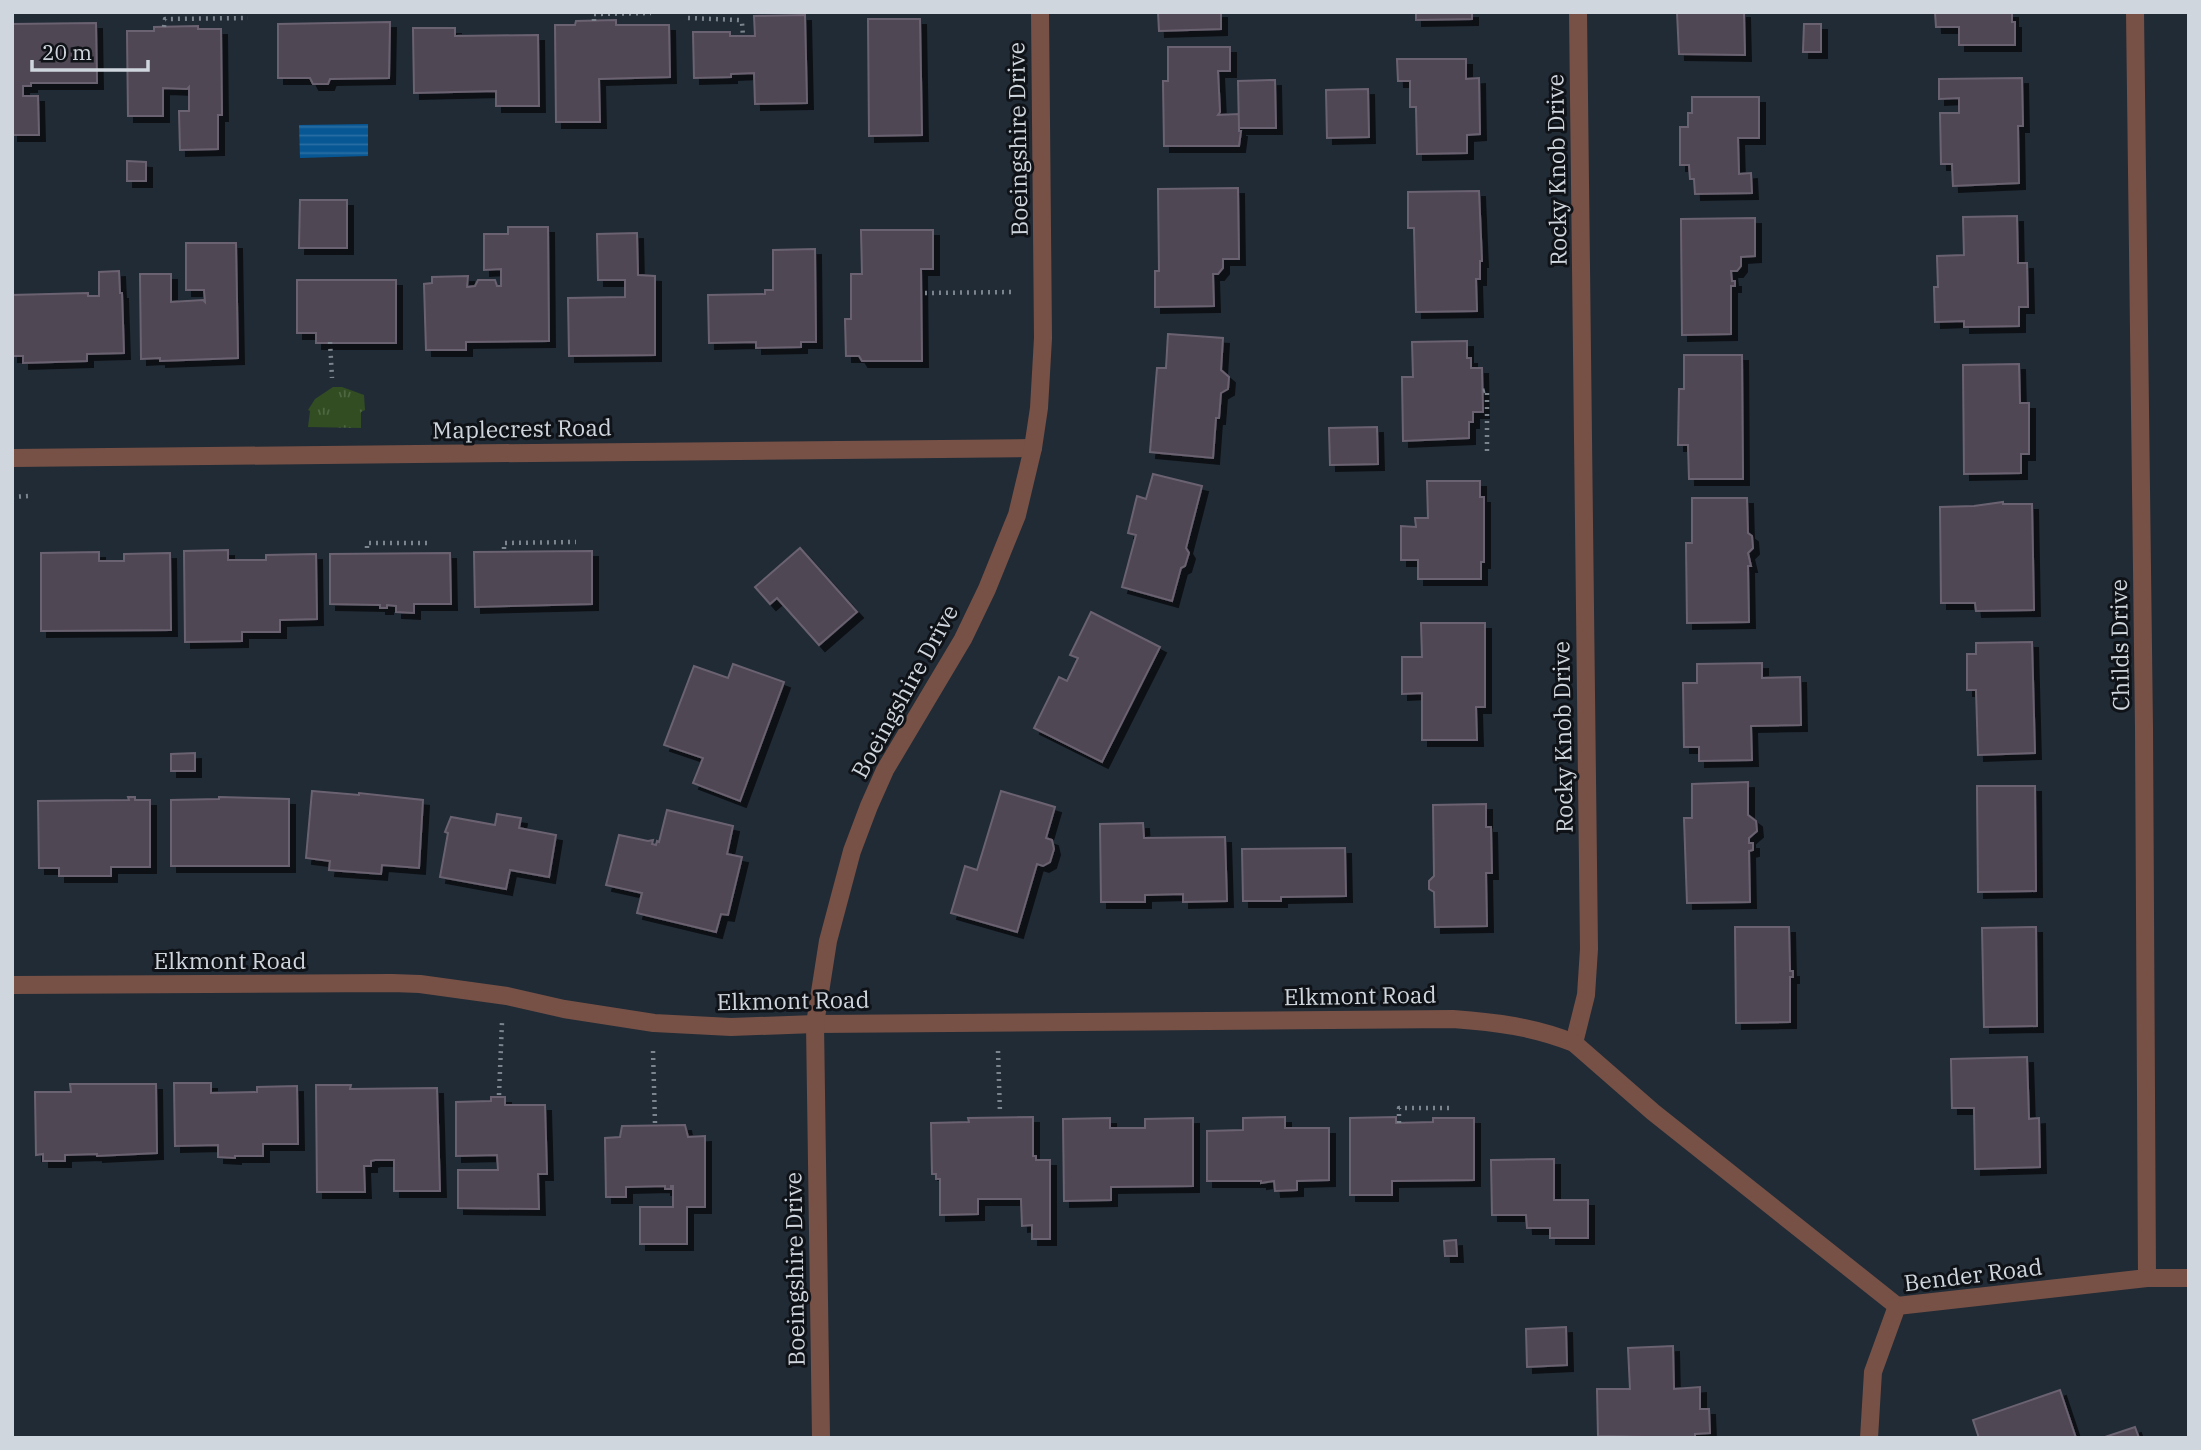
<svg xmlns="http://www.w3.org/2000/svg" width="2201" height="1450" font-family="'IBM Plex Serif',serif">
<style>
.grass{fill:url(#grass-tufts)}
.water{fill:url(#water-rules)}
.building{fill:#4f4653;stroke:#6b6270;stroke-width:2;filter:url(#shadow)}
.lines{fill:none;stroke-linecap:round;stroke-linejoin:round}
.path{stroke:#7c848d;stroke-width:4.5;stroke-dasharray:2 5;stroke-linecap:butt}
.minor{stroke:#775146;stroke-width:18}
.labels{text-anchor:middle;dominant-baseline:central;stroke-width:6;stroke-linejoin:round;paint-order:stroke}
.street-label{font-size:23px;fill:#d0d6dd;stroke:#0f1318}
</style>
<defs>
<pattern id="grass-tufts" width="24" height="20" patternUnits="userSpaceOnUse" patternTransform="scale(1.75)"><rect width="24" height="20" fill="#314d21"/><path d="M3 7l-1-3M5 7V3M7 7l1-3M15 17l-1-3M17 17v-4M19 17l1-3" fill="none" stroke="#4e6641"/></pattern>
<pattern id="water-rules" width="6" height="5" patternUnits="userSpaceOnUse" patternTransform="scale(1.75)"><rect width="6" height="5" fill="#075795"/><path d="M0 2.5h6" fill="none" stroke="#2a6ea3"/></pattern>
<filter id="shadow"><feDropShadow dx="6" dy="6" stdDeviation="0" flood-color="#0009"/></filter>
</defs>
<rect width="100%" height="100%" fill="#212b36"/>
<polygon class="grass" points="333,387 342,387 364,395 365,410 361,412 361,428 308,427 310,411 308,410 315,399"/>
<polygon class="water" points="368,124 368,156 300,158 299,125"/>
<g class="building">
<polygon points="1158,12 1221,12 1221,29 1159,31"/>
<polygon points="1416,12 1472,12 1472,19 1416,20"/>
<polygon points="1677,12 1744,12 1745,55 1679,54"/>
<polygon points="1935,12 2012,12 2012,22 2015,22 2015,45 1959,45 1959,27 1936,27"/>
<polygon points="805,15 807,103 755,104 754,73 731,74 731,77 694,78 693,32 730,32 730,36 755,36 754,16"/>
<polygon points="868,19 920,19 922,135 869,136"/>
<polygon points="616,20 616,25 669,25 670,77 599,79 600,122 556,122 555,25 575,25 576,21"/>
<polygon points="390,22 389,78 330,79 328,84 313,84 310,78 278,78 278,24"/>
<polygon points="96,23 97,83 31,83 31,86 23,86 23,96 38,96 39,135 12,135 12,24"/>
<polygon points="1804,24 1821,24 1821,52 1803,52"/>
<polygon points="198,26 198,29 221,29 222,115 218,115 218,149 180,150 179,111 189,111 189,87 187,89 163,88 163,116 128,116 127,31 154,31 154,27"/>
<polygon points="413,28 455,28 455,36 538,35 539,106 496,106 496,91 414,93"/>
<polygon points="1168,47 1230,47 1230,71 1218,71 1220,112 1218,115 1239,114 1239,131 1241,131 1239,146 1164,146 1163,81 1168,81"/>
<polygon points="1397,59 1466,59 1466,79 1479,78 1480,134 1467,135 1467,153 1417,154 1416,107 1410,107 1410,81 1398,81"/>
<polygon points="2022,78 2023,126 2018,126 2019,183 1953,186 1952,164 1941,164 1940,113 1959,113 1959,98 1939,99 1939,79"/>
<polygon points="1275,80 1276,128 1239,128 1238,81"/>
<polygon points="1368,89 1369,137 1327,138 1326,90"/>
<polygon points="1692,97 1759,97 1759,138 1738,138 1739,174 1751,173 1752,193 1695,194 1694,179 1690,179 1689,165 1680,165 1680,127 1688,127 1688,113 1692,113"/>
<polygon points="127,161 146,162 146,181 127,181"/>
<polygon points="1238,188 1239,259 1223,259 1223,268 1218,274 1213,274 1214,306 1155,307 1155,271 1159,271 1158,189"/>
<polygon points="1479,191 1482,261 1480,261 1480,279 1476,279 1477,311 1416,312 1414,228 1408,228 1408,192"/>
<polygon points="300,200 347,200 347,248 299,248"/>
<polygon points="2017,216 2018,263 2027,263 2028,307 2019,307 2019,326 1964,327 1964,321 1935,322 1934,287 1938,287 1937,256 1964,255 1963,217"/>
<polygon points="1755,218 1755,256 1741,257 1741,266 1737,271 1731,271 1732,281 1735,281 1735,286 1731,286 1731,334 1682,335 1681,219"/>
<polygon points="508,227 548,227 549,341 466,342 466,350 426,350 424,284 432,283 432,277 468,276 467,287 475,286 478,280 495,280 497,286 501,286 501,269 484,270 484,234 508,234"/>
<polygon points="861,230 933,230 933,269 921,269 922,361 862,361 859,356 846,356 845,319 851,319 851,274 862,274"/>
<polygon points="637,233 638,275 655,276 655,355 569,356 568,298 625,297 625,280 598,280 597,234"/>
<polygon points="186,243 236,243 238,358 160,361 160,358 141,359 140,274 171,274 171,302 203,300 205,302 204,290 186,290"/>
<polygon points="815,249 816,342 801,342 801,347 756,348 756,342 709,343 708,295 765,294 765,290 773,290 773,250"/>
<polygon points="119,271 120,293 122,293 124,353 87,354 87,361 23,363 23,356 12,356 12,295 88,293 88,296 99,296 99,272"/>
<polygon points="297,280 396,280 396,343 316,343 316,333 297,333"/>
<polygon points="1168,334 1223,338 1221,370 1229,377 1228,389 1221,393 1219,418 1216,418 1213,458 1150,452 1157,368 1166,368"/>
<polygon points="1467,341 1467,358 1471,358 1471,368 1482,368 1483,412 1473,412 1473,422 1469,422 1469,438 1403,441 1402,377 1413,377 1412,342"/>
<polygon points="1684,355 1742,355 1743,479 1689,479 1688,445 1678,445 1679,389 1684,389"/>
<polygon points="2019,364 2020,403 2029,403 2029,454 2021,454 2021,473 1964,474 1963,365"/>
<polygon points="1377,427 1378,464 1330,465 1329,428"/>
<polygon points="1153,474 1202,486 1186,548 1189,553 1185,566 1181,568 1172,601 1122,587 1136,535 1128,533 1137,496 1146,499"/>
<polygon points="1427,481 1480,481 1480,497 1484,497 1484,562 1481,562 1481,579 1418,579 1418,560 1401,560 1401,526 1416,527 1415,518 1428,518"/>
<polygon points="1692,498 1747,498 1748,533 1752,536 1753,548 1748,553 1751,566 1748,566 1749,622 1687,623 1686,543 1692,543"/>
<polygon points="2003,502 2003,504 2032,504 2034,610 1976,611 1975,603 1941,603 1940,507 1974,506"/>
<polygon points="800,548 857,612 819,645 777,598 770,604 755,587"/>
<polygon points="228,550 228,560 266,560 266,555 316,554 317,619 280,620 280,632 242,632 242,641 185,642 184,551"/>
<polygon points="592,551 592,604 475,607 474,552"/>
<polygon points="99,552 99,561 124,561 124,554 170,553 171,630 41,631 41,553"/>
<polygon points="450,553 451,604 414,604 414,613 396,612 396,606 387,605 387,608 380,608 380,605 330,604 330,554"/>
<polygon points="1091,612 1160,647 1102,762 1034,728 1059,677 1067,681 1078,658 1070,655"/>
<polygon points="1421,623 1485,623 1485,707 1476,707 1477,740 1422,740 1422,693 1402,694 1402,657 1422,657"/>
<polygon points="2032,642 2035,753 1978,755 1976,690 1967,690 1967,654 1976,654 1976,643"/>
<polygon points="1762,663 1762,678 1800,677 1801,725 1751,726 1752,760 1699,761 1699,747 1684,747 1683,683 1697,683 1697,664"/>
<polygon points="733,664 784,682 740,801 693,783 703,758 664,745 694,666 728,678"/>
<polygon points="195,753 195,771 171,771 171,754"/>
<polygon points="1748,782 1748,815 1756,821 1757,831 1749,838 1749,843 1753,843 1753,850 1749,851 1750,902 1687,903 1684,818 1692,818 1692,784"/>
<polygon points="1977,786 2035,786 2036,891 1978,892"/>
<polygon points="312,791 359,795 359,793 423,800 419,868 382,865 381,874 329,870 330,861 306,858"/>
<polygon points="1001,791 1055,807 1046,838 1052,840 1054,849 1050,862 1043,866 1037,864 1017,932 951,913 965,866 977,870"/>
<polygon points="128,797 135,797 135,800 150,800 150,867 111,867 111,876 59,876 59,868 39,868 38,801 129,800"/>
<polygon points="219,797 289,799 289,866 171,866 171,800 219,799"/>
<polygon points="1486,804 1486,827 1491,827 1492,873 1486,873 1487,926 1435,927 1434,892 1429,889 1429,881 1434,876 1433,805"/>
<polygon points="667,810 733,826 727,854 742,857 728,915 721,914 716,932 637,913 642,893 606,885 619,835 648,841 653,840 652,844 656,845 657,841 659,842"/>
<polygon points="497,814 521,818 519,828 556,835 549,877 510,870 506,889 440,877 448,833 445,832 451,817 495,825"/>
<polygon points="1143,823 1144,838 1225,837 1227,901 1183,902 1183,894 1145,895 1145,902 1101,902 1100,824"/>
<polygon points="1345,848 1346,896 1281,897 1281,901 1243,901 1242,849"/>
<polygon points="1735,927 1789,927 1790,971 1793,971 1793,977 1790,977 1790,1022 1736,1023"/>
<polygon points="2036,927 2037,1026 1984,1027 1982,928"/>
<polygon points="2027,1057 2029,1119 2039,1118 2040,1167 1975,1169 1974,1108 1952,1108 1951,1059"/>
<polygon points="174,1083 211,1083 211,1093 257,1092 257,1087 297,1086 298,1144 263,1144 263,1156 235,1156 235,1158 218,1157 218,1145 175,1146"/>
<polygon points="70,1084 156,1084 157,1153 97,1156 97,1154 65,1155 65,1161 43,1161 43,1154 36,1155 35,1092 71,1092"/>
<polygon points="316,1085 351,1085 350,1089 437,1088 440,1191 394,1191 394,1160 375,1160 371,1161 371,1166 364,1166 365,1192 317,1192"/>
<polygon points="491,1097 505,1097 505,1105 545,1105 547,1174 538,1174 539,1209 458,1208 458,1170 498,1170 497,1155 456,1156 456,1102 491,1101"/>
<polygon points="1033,1117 1033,1156 1036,1156 1036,1160 1050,1160 1050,1239 1032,1239 1032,1225 1022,1226 1021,1199 978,1199 978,1214 940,1215 940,1179 936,1179 936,1174 932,1174 931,1123 969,1122 968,1118"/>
<polygon points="1285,1117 1285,1128 1329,1128 1329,1180 1297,1181 1297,1190 1275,1191 1274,1181 1261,1183 1261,1181 1207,1181 1207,1131 1243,1130 1243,1118"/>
<polygon points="1396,1117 1396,1123 1433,1122 1433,1118 1474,1118 1474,1180 1392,1181 1392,1195 1350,1195 1350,1118"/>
<polygon points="1110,1118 1110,1128 1145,1128 1145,1119 1193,1118 1193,1186 1111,1187 1111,1200 1064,1201 1063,1119"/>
<polygon points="685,1125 688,1137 705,1136 705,1207 687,1207 687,1244 640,1244 640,1207 673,1207 673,1186 671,1186 671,1189 665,1189 665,1186 626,1187 626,1197 606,1197 605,1138 620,1137 622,1126"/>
<polygon points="1554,1159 1554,1200 1588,1200 1588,1238 1550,1238 1550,1228 1527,1228 1526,1215 1492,1215 1491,1160"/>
<polygon points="1456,1240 1457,1256 1445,1256 1444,1241"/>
<polygon points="1566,1327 1567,1365 1527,1367 1526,1329"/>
<polygon points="1673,1346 1674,1389 1700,1387 1700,1409 1709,1409 1710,1433 1695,1434 1695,1438 1598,1436 1597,1389 1630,1389 1628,1348"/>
<polygon points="2060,1390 2076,1438 1979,1438 1973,1420"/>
<polygon points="2135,1427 2139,1438 2102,1438"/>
</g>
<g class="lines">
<g class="path">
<polyline points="353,12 353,19"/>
<polyline points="688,18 739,20 742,23 743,36"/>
<polyline points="594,21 594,14 651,13"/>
<polyline points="164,27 165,19 248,18"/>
<polyline points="925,293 1015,292"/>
<polyline points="330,342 332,378"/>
<polyline points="1483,391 1487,390 1487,454"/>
<polyline points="12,497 29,496"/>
<polyline points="367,548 367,543 431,543"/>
<polyline points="504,549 504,543 576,542"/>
<polyline points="653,1051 655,1123"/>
<polyline points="998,1051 1000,1113"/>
<polyline points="499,1095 502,1022"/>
<polyline points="1399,1123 1399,1108 1453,1108"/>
</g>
<g class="minor">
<polyline points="1578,12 1589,949 1586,995 1574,1043 1653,1112 1897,1306"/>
<polyline points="2135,12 2144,728 2147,1278"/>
<polyline points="12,458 1033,448"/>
<path d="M 12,985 L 392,983 L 420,984 L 507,996 L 564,1009 L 654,1023 L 731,1027 L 815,1024 L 1453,1019 C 1495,1022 1535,1027 1574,1043"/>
<polyline points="821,1438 815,1024 828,941 852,851 869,806 885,770 963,639 987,589 1017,515 1033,448 1039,408 1043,338 1040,12"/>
<polyline points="1869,1438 1873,1372 1897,1306 2147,1278 2189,1278"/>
</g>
</g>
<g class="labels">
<g class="street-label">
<text transform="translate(1017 139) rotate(-91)">Boeingshire Drive</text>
<text transform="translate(1556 170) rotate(-91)">Rocky Knob Drive</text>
<text transform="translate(522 428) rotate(-1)">Maplecrest Road</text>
<text transform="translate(2119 645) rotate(-91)">Childs Drive</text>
<text transform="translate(904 691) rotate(-61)">Boeingshire Drive</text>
<text transform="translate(1562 737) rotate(-91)">Rocky Knob Drive</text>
<text x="230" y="960">Elkmont Road</text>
<text transform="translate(1360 995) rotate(-1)">Elkmont Road</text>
<text transform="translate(793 1000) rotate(-1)">Elkmont Road</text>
<text transform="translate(794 1269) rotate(-91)">Boeingshire Drive</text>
<text transform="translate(1973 1274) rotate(-7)">Bender Road</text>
</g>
</g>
<rect width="2201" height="1450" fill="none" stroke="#d0d6dd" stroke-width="28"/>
<path d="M32 60v10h116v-10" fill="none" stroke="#d0d6dd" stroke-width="3.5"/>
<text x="42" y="60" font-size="21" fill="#d0d6dd" stroke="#0f1318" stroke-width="5" paint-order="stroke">20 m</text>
</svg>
